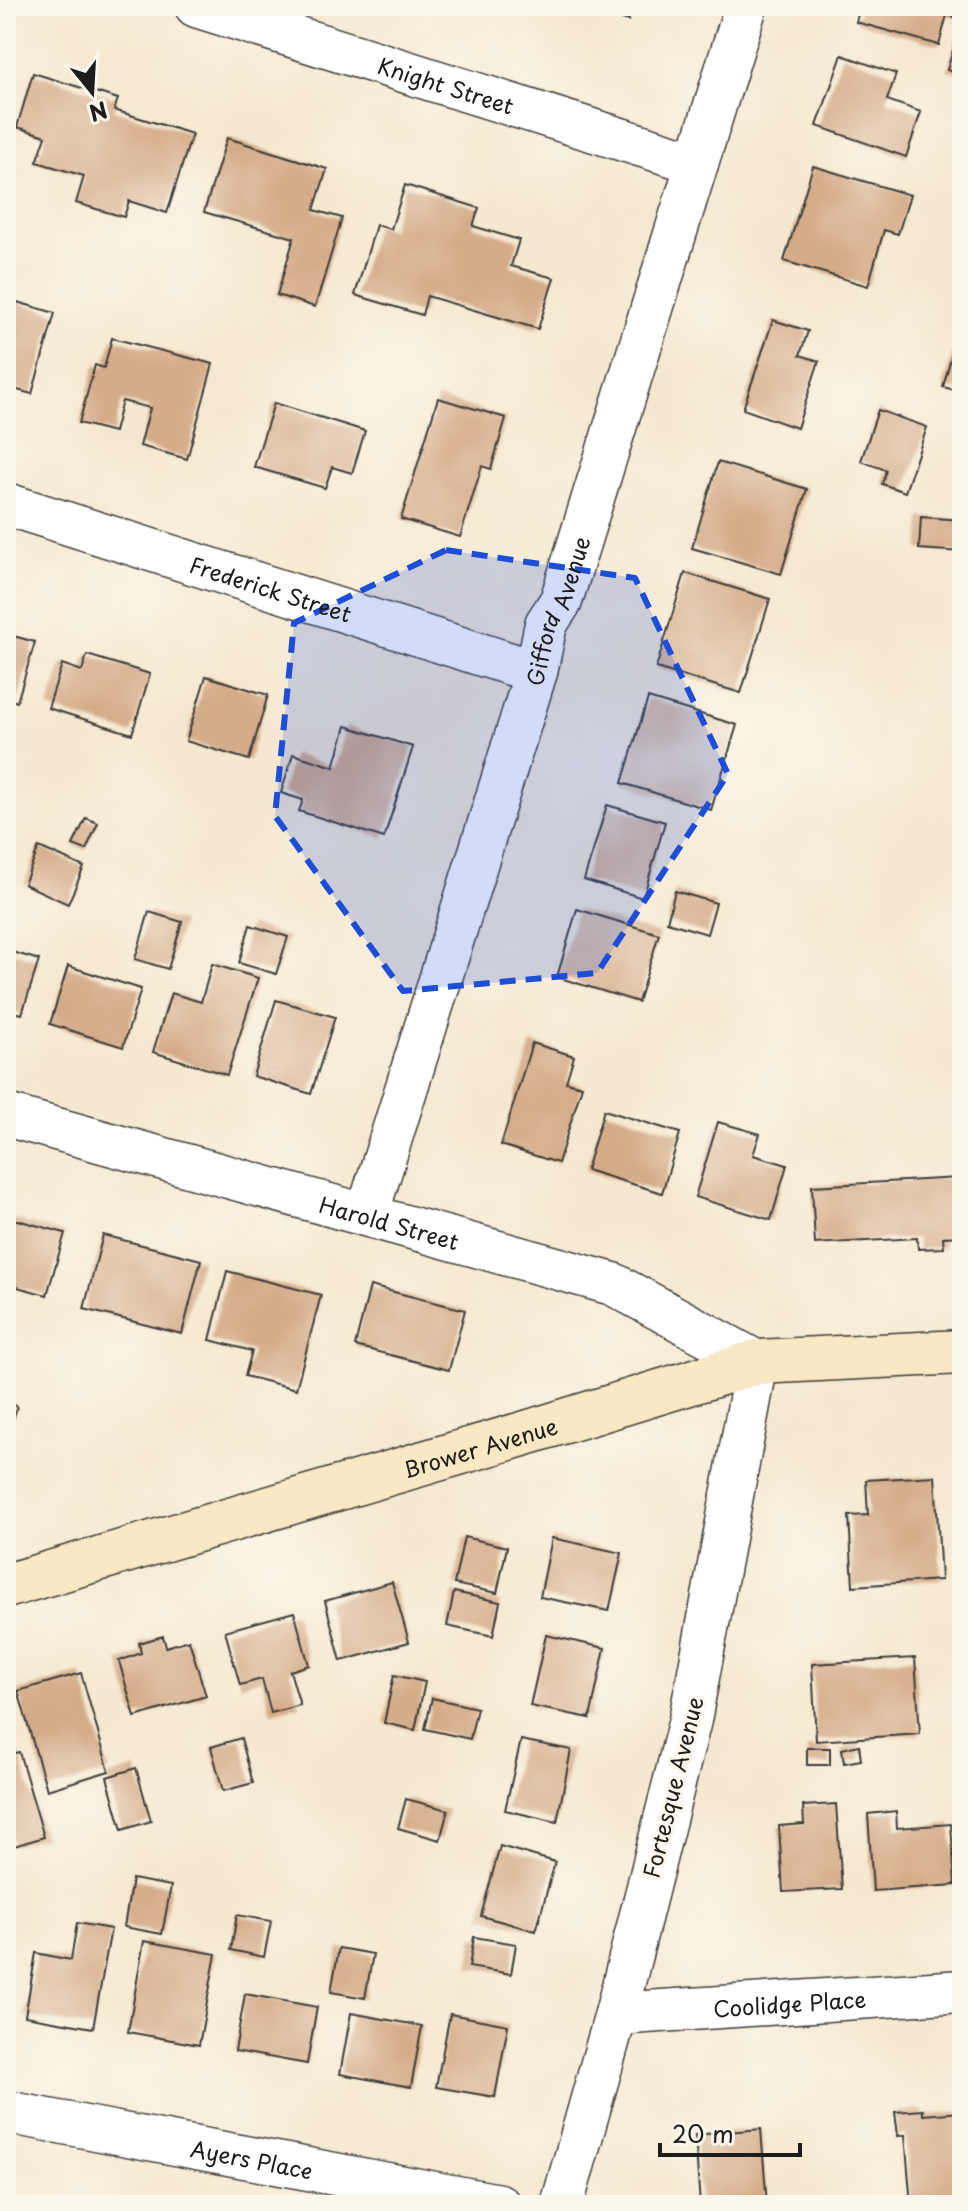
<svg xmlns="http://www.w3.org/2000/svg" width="968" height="2211" font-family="'Playpen Sans',sans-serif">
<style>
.building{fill:#d5ac89}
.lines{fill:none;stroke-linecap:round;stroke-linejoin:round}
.minor-casing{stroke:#3d3b37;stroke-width:45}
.secondary-casing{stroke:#3d3b37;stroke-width:47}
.minor{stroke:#fff;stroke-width:42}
.secondary{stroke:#f8e8c3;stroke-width:44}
.marked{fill:#1d4ed8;fill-opacity:0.2;stroke:#1d4ed8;stroke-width:6;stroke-dasharray:16 10;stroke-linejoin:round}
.labels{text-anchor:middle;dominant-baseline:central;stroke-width:7;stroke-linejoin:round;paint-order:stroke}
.street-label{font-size:22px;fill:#1c1c1c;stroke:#fbf7ec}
</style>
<rect width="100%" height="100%" fill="#fbf7ec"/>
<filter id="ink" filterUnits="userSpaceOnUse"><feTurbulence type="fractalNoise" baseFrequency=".0125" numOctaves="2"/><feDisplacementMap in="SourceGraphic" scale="16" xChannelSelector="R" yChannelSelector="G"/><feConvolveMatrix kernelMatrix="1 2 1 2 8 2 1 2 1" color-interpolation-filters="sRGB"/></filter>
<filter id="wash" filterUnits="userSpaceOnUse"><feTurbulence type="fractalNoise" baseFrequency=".006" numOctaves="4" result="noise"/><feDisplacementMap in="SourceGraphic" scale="32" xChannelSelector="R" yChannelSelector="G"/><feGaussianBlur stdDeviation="1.8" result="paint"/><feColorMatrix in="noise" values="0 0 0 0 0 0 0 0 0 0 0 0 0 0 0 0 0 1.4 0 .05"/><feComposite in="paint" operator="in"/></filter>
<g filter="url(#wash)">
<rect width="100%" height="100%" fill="#f5e8d0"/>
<g id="blocks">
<g class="building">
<polygon points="582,6 633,6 628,21"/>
<polygon points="860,6 961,6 957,18 947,15 939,45 856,22"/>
<polygon points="957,37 962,39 962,75 947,70"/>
<polygon points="842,55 896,74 887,100 921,112 906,157 817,126"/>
<polygon points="33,73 118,99 114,110 192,134 167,213 129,201 124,217 76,203 84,176 37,162 46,136 17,127"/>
<polygon points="227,138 327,169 314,210 342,218 315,307 277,295 294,238 204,212"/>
<polygon points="813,166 910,195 898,234 884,230 868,286 784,261"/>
<polygon points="405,185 479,208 473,226 519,240 511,266 554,278 538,329 427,296 422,315 355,295 376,225 391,229"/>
<polygon points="17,302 55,313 32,394 6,387 6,327 10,328"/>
<polygon points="773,320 808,331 800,355 819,361 797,428 743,409"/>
<polygon points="112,338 213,364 187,459 140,446 150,408 122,401 114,432 79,423 95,365 104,368"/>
<polygon points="952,354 962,357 962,392 943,387"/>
<polygon points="438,398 506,418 491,469 482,466 460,537 401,519"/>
<polygon points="274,403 365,431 352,473 332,467 325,488 254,467"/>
<polygon points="878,410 927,427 905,492 882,484 886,470 861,461"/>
<polygon points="718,462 807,489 781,574 692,548"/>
<polygon points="921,517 962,520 962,552 919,549"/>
<polygon points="685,573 770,599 741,693 656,668"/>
<polygon points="6,634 35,642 17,702 6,698"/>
<polygon points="87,655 150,674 132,734 48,708 62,664 82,671"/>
<polygon points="206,676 268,695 249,760 186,741"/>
<polygon points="648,698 737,725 711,810 622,783"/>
<polygon points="346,726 413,747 384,838 299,811 303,800 281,793 293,754 334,767"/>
<polygon points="607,805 665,822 643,898 584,880"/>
<polygon points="86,818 98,823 86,850 73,845"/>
<polygon points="39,847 84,867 68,904 24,884"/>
<polygon points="675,891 716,903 707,934 667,922"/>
<polygon points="577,909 659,934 638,1002 557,977"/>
<polygon points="149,912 182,922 168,969 135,959"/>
<polygon points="250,925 288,937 276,974 239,963"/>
<polygon points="6,950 39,960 22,1014 6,1010"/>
<polygon points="212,964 258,978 227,1075 153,1052 171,993 201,1002"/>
<polygon points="68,966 141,989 123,1047 50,1024"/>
<polygon points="276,1000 335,1017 311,1094 253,1076"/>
<polygon points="532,1043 574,1056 566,1082 582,1086 558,1163 501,1145"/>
<polygon points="604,1110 680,1133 662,1193 586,1170"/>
<polygon points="718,1122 760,1134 753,1155 787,1165 771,1220 695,1197"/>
<polygon points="959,1178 961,1236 943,1237 944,1248 918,1249 917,1238 815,1244 812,1186"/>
<polygon points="6,1217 65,1233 47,1295 6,1284"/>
<polygon points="103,1235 201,1260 182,1334 84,1309"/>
<polygon points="227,1271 321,1295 296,1389 245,1376 252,1351 210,1340"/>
<polygon points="370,1286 465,1310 449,1370 355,1346"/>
<polygon points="6,1402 17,1406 7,1440 6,1440"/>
<polygon points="935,1476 941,1580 853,1586 849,1516 868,1515 866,1480"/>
<polygon points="464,1537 507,1547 497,1593 454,1584"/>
<polygon points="552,1538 622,1553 609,1611 540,1597"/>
<polygon points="392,1582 409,1642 341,1661 325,1601"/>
<polygon points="454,1592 500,1602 493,1636 447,1626"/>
<polygon points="294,1612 309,1665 290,1671 300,1705 271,1713 262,1679 240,1685 225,1631"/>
<polygon points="546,1635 605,1648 590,1718 530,1706"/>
<polygon points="163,1636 166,1647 189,1640 206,1696 135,1717 119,1661 141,1653 139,1643"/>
<polygon points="915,1658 920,1734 816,1741 812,1664"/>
<polygon points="81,1673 109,1771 47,1790 18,1691"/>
<polygon points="394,1675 425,1682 415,1730 384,1723"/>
<polygon points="432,1698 477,1708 470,1739 425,1729"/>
<polygon points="241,1738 253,1783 223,1791 211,1747"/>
<polygon points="521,1740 571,1750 557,1822 505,1810"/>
<polygon points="859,1745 861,1760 844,1763 842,1749"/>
<rect x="807" y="1748" width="23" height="17"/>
<polygon points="19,1752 44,1837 14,1846 6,1818 6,1755"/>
<polygon points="136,1768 151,1821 122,1830 107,1777"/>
<polygon points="406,1799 448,1810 440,1840 398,1828"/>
<polygon points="836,1804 842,1889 783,1892 779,1826 804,1824 803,1806"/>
<polygon points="896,1811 897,1828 951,1824 955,1885 873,1891 868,1814"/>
<polygon points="500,1846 555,1862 536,1931 481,1916"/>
<polygon points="132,1879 171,1886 162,1934 124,1927"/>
<polygon points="237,1915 271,1921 264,1957 231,1950"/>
<polygon points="77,1923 111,1929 93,2028 25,2016 36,1953 71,1960"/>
<polygon points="474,1937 516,1944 511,1974 469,1967"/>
<polygon points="144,1941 216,1954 199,2045 128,2032"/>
<polygon points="339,1948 373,1954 365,1998 331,1992"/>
<polygon points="245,1994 317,2007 307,2064 235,2051"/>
<polygon points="351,2013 422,2026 411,2087 340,2074"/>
<polygon points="450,2014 508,2025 495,2097 436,2087"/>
<polygon points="923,2110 923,2115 962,2112 962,2205 911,2205 905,2135 898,2136 895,2112"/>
<polygon points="761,2129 767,2205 700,2205 695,2135"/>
</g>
</g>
</g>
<g filter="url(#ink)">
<use href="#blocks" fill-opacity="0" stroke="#3d3b37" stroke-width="2"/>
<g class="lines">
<g class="minor-casing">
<g id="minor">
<path id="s1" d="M 196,6 L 697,163"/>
<path id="s2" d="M 6,504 L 536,672"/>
<path id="s3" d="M 6,1115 L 613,1284 L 757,1362 L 690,1720 L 616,2014 L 562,2205"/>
<path id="s4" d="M 367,1215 L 536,672 L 546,624 L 561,601 L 746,6"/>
<path id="s5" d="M 616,2014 L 962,1991"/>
<path id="s6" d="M 6,2112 L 499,2205"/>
</g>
</g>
<g class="secondary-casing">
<g id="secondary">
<path id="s7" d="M 6,1586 L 526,1433 L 757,1362 L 962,1352"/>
</g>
</g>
<use href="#minor" class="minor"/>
<use href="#secondary" class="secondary"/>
</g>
</g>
<path class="marked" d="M 446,550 L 635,578 L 728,774 L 597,973 L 403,991 L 275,816 L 294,623 Z"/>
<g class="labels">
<g class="street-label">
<text stroke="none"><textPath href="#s1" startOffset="262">Knight Street</textPath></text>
<text stroke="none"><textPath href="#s2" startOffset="278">Frederick Street</textPath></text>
<text stroke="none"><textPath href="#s4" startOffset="634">Gifford Avenue</textPath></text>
<text stroke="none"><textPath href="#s3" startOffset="398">Harold Street</textPath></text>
<text stroke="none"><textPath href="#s7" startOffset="494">Brower Avenue</textPath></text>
<text transform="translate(672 1787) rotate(-76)">Fortesque Avenue</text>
<text stroke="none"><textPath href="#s5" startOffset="174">Coolidge Place</textPath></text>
<text stroke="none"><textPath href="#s6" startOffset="250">Ayers Place</textPath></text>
</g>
</g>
<rect width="968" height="2211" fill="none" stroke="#fbf7ec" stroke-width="32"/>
<g transform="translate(92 92) rotate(162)" stroke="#fbf7ec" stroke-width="6" paint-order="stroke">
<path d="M0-6L14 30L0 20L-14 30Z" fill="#1c1c1c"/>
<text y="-12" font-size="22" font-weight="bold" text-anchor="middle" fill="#1c1c1c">N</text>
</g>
<path d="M660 2143v12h140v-12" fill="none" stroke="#1c1c1c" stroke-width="4"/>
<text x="672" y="2143" font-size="24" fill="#1c1c1c" stroke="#fbf7ec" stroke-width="6" paint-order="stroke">20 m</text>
</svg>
